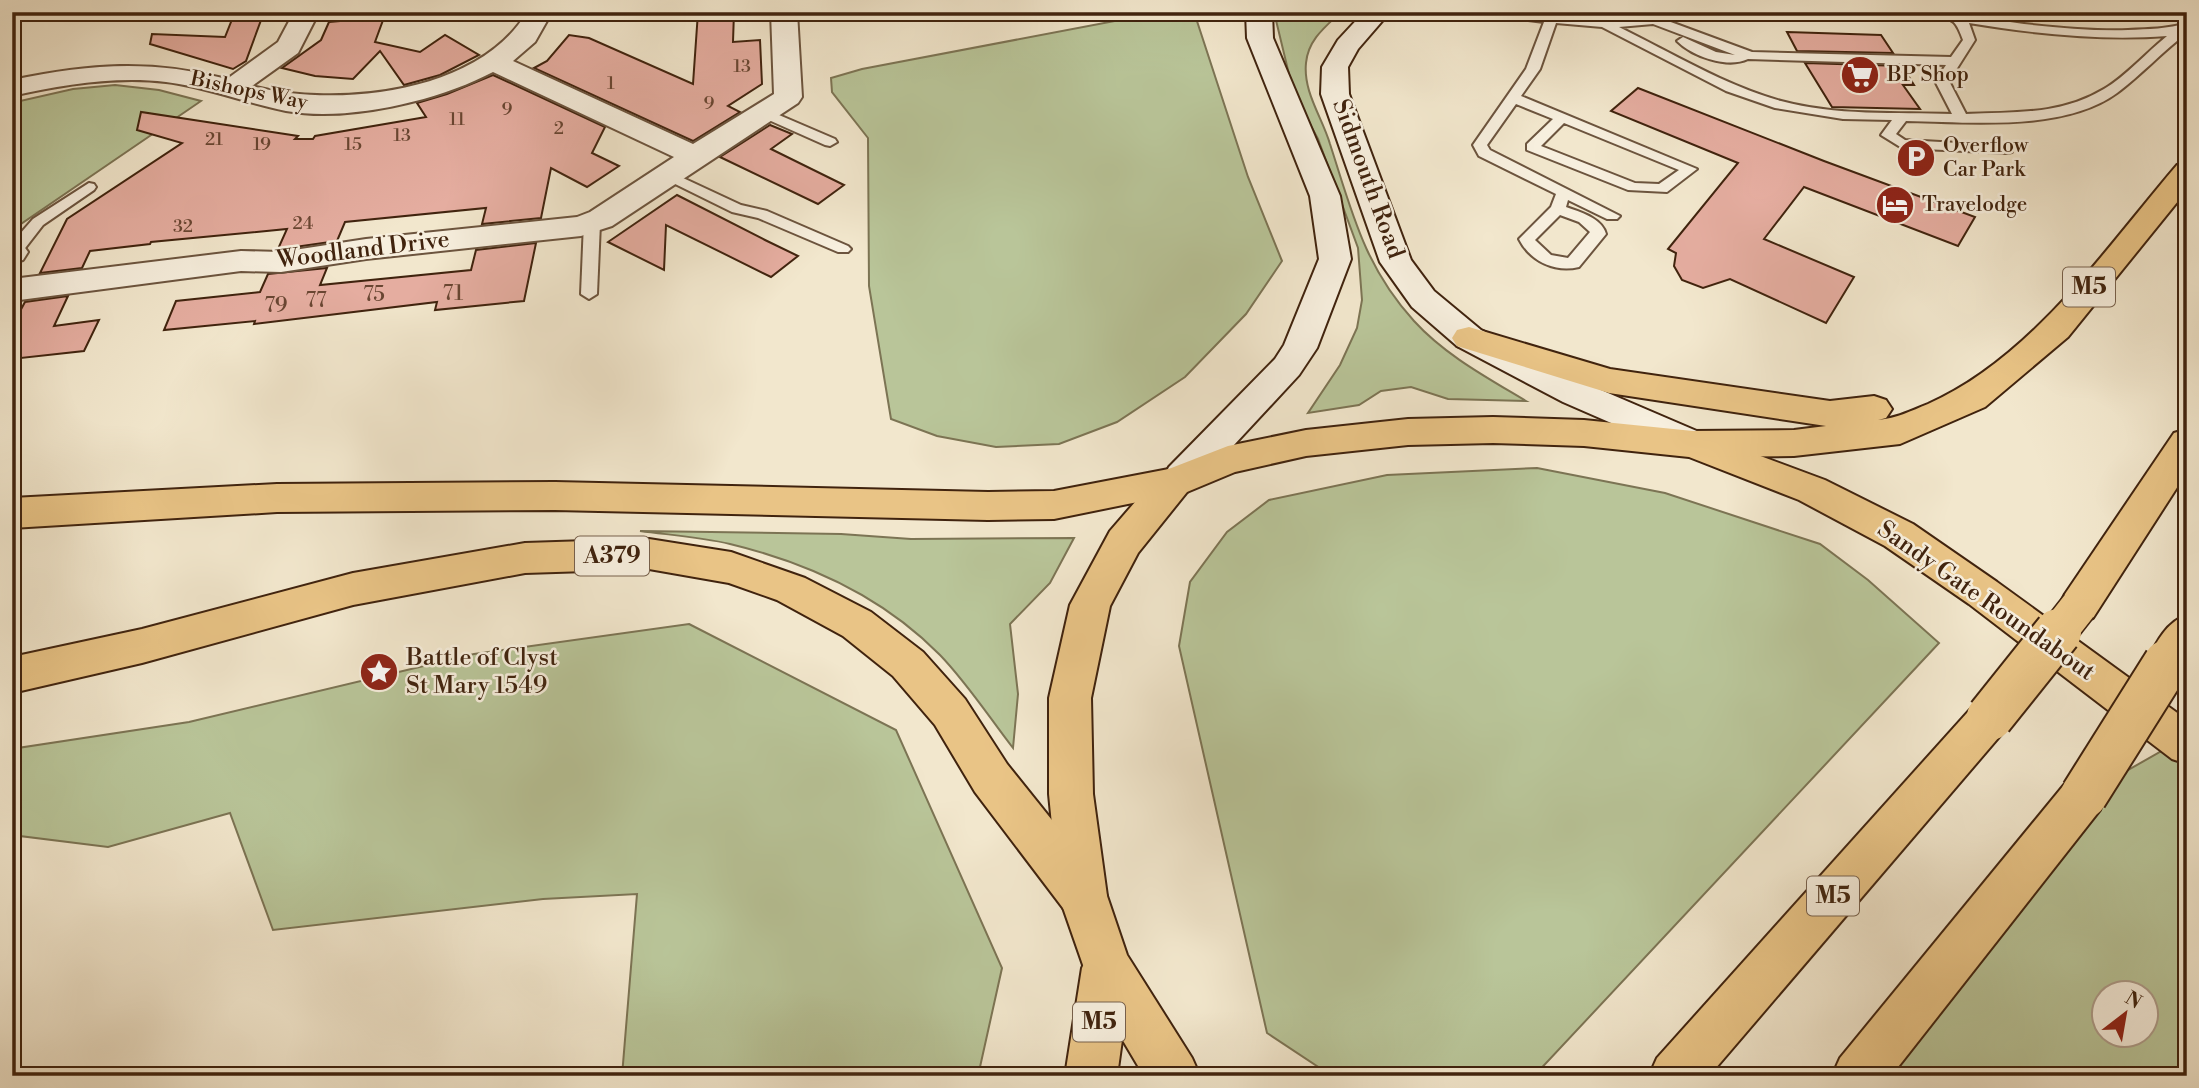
<svg xmlns="http://www.w3.org/2000/svg" width="2199" height="1088" font-family="'Libre Bodoni',serif">
<style>
.green{fill:#b9c599;stroke:#7c7454;stroke-width:2;fill-rule:evenodd}
.building{fill:#e5ada0;stroke:#40230e;stroke-width:2}
.lines{fill:none;stroke-linecap:round;stroke-linejoin:round}
.service-casing{stroke:#6c543e;stroke-width:4}
.minor-casing{stroke:#6c543e;stroke-width:4}
.secondary-casing{stroke:#40230e;stroke-width:4}
.primary-casing{stroke:#40230e;stroke-width:4}
.trunk-casing{stroke:#40230e;stroke-width:4}
.motorway-casing{stroke:#40230e;stroke-width:4}
.service{fill:#f7efde;fill-rule:evenodd}
.minor{fill:#f7efde;fill-rule:evenodd}
.secondary{fill:#f7efde;fill-rule:evenodd}
.primary{fill:#e9c486;fill-rule:evenodd}
.trunk{fill:#e9c486;fill-rule:evenodd}
.motorway{fill:#e9c486;fill-rule:evenodd}
.motorway-bridge-far1-casing{stroke:#40230e;stroke-width:39;stroke-linecap:butt}
.motorway-bridge-casing{stroke:#40230e;stroke-width:50;stroke-linecap:butt}
.motorway-bridge-far1{stroke:#e9c486;stroke-width:36}
.motorway-bridge{stroke:#e9c486;stroke-width:46}
.labels{text-anchor:middle;dominant-baseline:central;stroke-width:5;stroke-linejoin:round;paint-order:stroke}
.far-number-label{font-size:18px;fill:#694632}
.far-poi-label{font-size:21px;fill:#40230e;stroke:#f7efde;text-anchor:start}
.far-street-label{font-size:21px;fill:#40230e;stroke:#f7efde}
.number-label{font-size:21px;fill:#694632}
.shield{fill:#f7efde;stroke:#77604c;stroke-width:2}
.shield-label{font-size:23px;font-weight:bold;fill:#40230e}
.street-label{font-size:24px;fill:#40230e;stroke:#f7efde}
.poi-label{font-size:24px;fill:#40230e;stroke:#f7efde;text-anchor:start}
</style>
<rect width="100%" height="100%" fill="#f2e7cd"/>
<filter id="stains"><feTurbulence type="fractalNoise" baseFrequency=".00286" numOctaves="4"/><feColorMatrix values="0 0 0 0 .2 0 0 0 0 .09 0 0 0 0 .02 0 0 0 .5 -.17"/></filter>
<radialGradient id="worn" r=".72"><stop offset=".6" stop-color="#630" stop-opacity="0"/><stop offset="1" stop-color="#630" stop-opacity=".3"/></radialGradient>
<g class="green">
<polygon points="1162,12 1194,12 1248,177 1282,261 1246,314 1185,377 1117,422 1059,444 996,447 937,436 891,419 869,286 868,138 832,92 831,78 862,69"/>
<path d="M 1274,12 L 1341,12 C 1325,27 1308,40 1306,63 C 1303,92 1322,117 1330,144 C 1352,212 1364,266 1414,321 C 1445,355 1486,377 1526,401 L 1448,399 L 1411,387 L 1381,391 L 1359,405 L 1308,413 L 1340,365 L 1357,328 L 1362,300 L 1358,248 L 1318,139 L 1294,95 Z"/>
<polygon points="2001,12 2161,12 2152,19 2091,21 2024,17"/>
<polygon points="115,85 159,90 201,101 21,224 12,236 12,195 20,101 73,89"/>
<polygon points="1537,468 1665,493 1820,544 1868,580 1939,643 1534,1076 1332,1076 1267,1033 1179,646 1190,582 1227,532 1269,500 1387,475"/>
<path d="M 640,531 L 841,534 L 911,539 L 1074,538 L 1050,583 L 1010,624 L 1018,694 L 1013,748 C 989,717 967,683 940,655 C 883,597 809,563 730,544 C 701,537 670,535 640,531 Z"/>
<polygon points="689,624 896,730 1002,968 978,1076 622,1076 637,894 543,899 273,930 230,813 108,847 12,835 12,760 18,748 189,722 474,654"/>
<path d="M 2181,740 L 2187,745 L 2187,1076 L 1858,1076 L 2084,795 ZM 2104,993 L 2146,993 L 2146,1036 L 2104,1036 Z"/>
</g>
<g class="building">
<polygon points="235,12 264,12 246,61 233,69 150,44 152,34 225,37"/>
<polygon points="354,12 386,12 375,42 420,52 445,35 479,55 440,75 404,85 380,51 353,79 315,76 282,68 321,40 329,22 351,20"/>
<polygon points="698,12 734,12 733,42 760,40 762,84 728,106 740,112 693,141 534,68 547,61 569,35 589,38 693,84"/>
<polygon points="1787,32 1881,35 1893,53 1797,51"/>
<polygon points="1805,63 1902,66 1914,85 1903,85 1920,109 1832,107"/>
<polygon points="493,75 605,127 592,153 619,166 587,187 551,168 541,218 482,224 486,208 345,222 337,241 281,249 278,249 287,229 151,242 150,244 90,251 82,268 40,273 67,219 182,143 137,130 141,112 298,136 295,139 313,139 315,136 426,117 417,103 447,94"/>
<polygon points="1638,88 1824,161 1975,217 1958,246 1804,187 1764,239 1854,277 1826,323 1730,279 1703,288 1682,280 1674,266 1676,253 1668,249 1738,163 1611,111"/>
<polygon points="770,125 792,134 771,149 844,185 818,204 720,157"/>
<polygon points="677,195 765,240 798,256 771,277 666,225 664,270 608,242"/>
<polygon points="536,243 524,301 435,310 437,302 254,324 255,321 164,330 176,301 260,292 268,274 327,268 320,285 471,270 476,250"/>
<polygon points="68,296 54,326 99,320 84,351 12,359 12,326 25,302"/>
</g>
<g class="lines">
<g class="service-casing">
<g id="service">
<path d="M 1490,12 L 1555,12 L 1556,16 L 1613,20 L 1671,12 L 1694,12 L 1668,21 L 1752,52 L 1951,57 L 1963,40 C 1952,9 1949,26 1928,12 C 1962,12 1991,20 2024,24 C 2059,28 2094,31 2128,30 C 2148,29 2168,29 2187,23 L 2187,33 C 2162,52 2141,75 2117,93 C 2064,132 1969,122 1906,121 L 1896,134 L 1905,140 L 2012,146 L 2012,152 L 2007,153 L 1902,148 L 1881,135 L 1892,120 L 1843,119 L 1775,108 L 1726,91 L 1602,27 L 1556,23 L 1540,69 L 1521,96 L 1697,169 L 1667,192 L 1628,190 L 1527,150 L 1527,144 L 1553,119 L 1516,104 L 1487,145 L 1490,150 L 1620,216 L 1617,219 L 1607,219 L 1568,200 L 1566,207 C 1580,212 1602,218 1606,234 L 1579,267 C 1555,273 1530,261 1519,239 L 1551,207 L 1556,194 L 1479,156 L 1473,145 L 1526,69 L 1544,22 L 1496,16 ZM 1969,23 C 2035,34 2101,41 2167,36 C 2147,52 2125,77 2104,89 C 2061,115 2015,112 1966,114 L 1949,81 L 1975,40 ZM 1653,24 L 1735,55 L 1716,52 L 1683,37 L 1677,41 C 1692,56 1727,69 1748,59 L 1946,65 L 1935,81 L 1952,114 C 1896,112 1835,116 1781,101 C 1724,85 1672,53 1619,27 ZM 1564,123 L 1679,170 L 1659,184 L 1635,183 L 1541,146 ZM 1560,215 L 1579,222 L 1590,232 L 1568,258 L 1551,255 L 1535,240 Z"/>
<polygon points="765,109 835,139 837,142 830,146 825,145 760,116 760,110"/>
<polygon points="668,171 741,205 767,211 848,246 851,249 848,252 838,252 758,218 732,212 663,178 661,175 663,172"/>
<polygon points="89,183 94,184 96,187 94,190 43,225 19,256 12,257 12,243 33,219"/>
<polygon points="592,218 600,223 597,294 589,299 581,294 584,223"/>
</g>
</g>
<g class="minor-casing">
<g id="minor">
<path d="M 294,12 L 319,12 L 298,53 L 252,86 C 335,108 479,94 527,12 L 552,12 L 535,42 L 513,61 L 693,144 L 774,94 L 771,12 L 797,12 L 802,97 L 798,103 L 612,226 L 581,236 L 366,259 L 281,272 L 241,271 L 12,301 L 12,279 L 241,251 L 281,252 L 366,239 L 577,217 L 590,212 L 674,157 L 493,72 C 438,101 348,122 286,111 C 245,103 207,87 166,82 C 114,76 63,85 12,96 L 12,80 C 88,64 151,59 227,79 L 278,42 Z"/>
<polygon points="12,242 23,245 28,252 23,260 12,263"/>
</g>
</g>
<g class="secondary-casing">
<g id="secondary">
<polygon points="1246,12 1272,12 1273,38 1340,196 1351,259 1317,348 1299,375 1195,487 1182,491 1169,487 1164,477 1169,467 1275,359 1284,345 1319,259 1310,196 1247,38"/>
<polygon points="1364,12 1390,12 1358,49 1348,67 1349,94 1411,260 1434,291 1481,330 1587,384 1706,435 1711,444 1706,453 1693,457 1680,453 1563,402 1457,346 1412,307 1380,262 1321,94 1322,67 1338,40"/>
</g>
</g>
<g class="primary-casing">
<g id="primary">
<polygon points="1174,468 1187,472 1192,482 1187,492 1054,519 988,520 555,510 277,512 12,528 12,498 277,484 555,482 988,492 1054,491"/>
<polygon points="649,539 731,552 805,578 871,612 923,652 965,699 1007,764 1100,880 1107,896 1100,912 1083,919 1066,912 975,792 935,725 893,676 843,636 777,600 729,583 649,569 525,573 353,605 142,663 12,693 12,657 142,629 353,573 525,543"/>
</g>
</g>
<g class="trunk-casing">
<polygon id="trunk" points="1493,417 1584,420 1693,431 1825,480 1913,524 1997,582 2187,720 2187,764 2172,759 1969,604 1885,546 1799,500 1689,457 1584,446 1493,443 1408,445 1306,456 1235,472 1187,492 1138,553 1110,606 1091,698 1093,794 1107,896 1127,955 1192,1058 1200,1076 1144,1076 1090,985 1059,896 1049,794 1049,698 1070,605 1110,531 1161,472 1228,446 1306,430 1408,419"/>
</g>
<g class="motorway-casing">
<g id="motorway">
<path d="M 2187,162 L 2187,190 L 2068,337 L 1985,407 L 1900,444 L 1794,456 L 1693,457 L 1680,453 L 1675,444 L 1680,435 L 1693,431 L 1794,430 L 1826,426 L 1609,393 L 1457,346 L 1452,338 L 1457,330 L 1469,327 L 1610,369 L 1830,401 L 1874,396 L 1886,400 L 1892,409 L 1886,418 L 1878,420 C 1897,418 1911,411 1928,404 C 2032,358 2105,249 2177,165 Z"/>
<polygon points="2187,429 2187,472 2093,618 2079,622 2065,618 2059,606 2065,594 2174,433"/>
<path d="M 2187,615 C 2187,644 2198,691 2152,675 L 2146,663 C 2156,643 2166,622 2187,615 Z"/>
<polygon points="1990,698 2005,704 2011,717 2005,730 1709,1076 1649,1076 1657,1058 1975,704"/>
<polygon points="2084,774 2100,780 2106,795 2100,810 1891,1076 1832,1076 1840,1058 2068,780"/>
<polygon points="1107,943 1124,951 1132,968 1117,1076 1065,1076 1082,968 1090,951"/>
</g>
</g>
<use href="#service" class="service"/>
<use href="#minor" class="minor"/>
<use href="#secondary" class="secondary"/>
<use href="#primary" class="primary"/>
<use href="#trunk" class="trunk"/>
<use href="#motorway" class="motorway"/>
<g class="motorway-bridge-far1-casing">
<polyline id="motorway-bridge-far1" points="2057,634 2079,606"/>
</g>
<g class="motorway-bridge-casing">
<g id="motorway-bridge">
<polyline points="1990,717 2058,632"/>
<polyline points="2084,795 2167,663"/>
</g>
</g>
<use href="#motorway-bridge-far1" class="motorway-bridge-far1"/>
<use href="#motorway-bridge" class="motorway-bridge"/>
</g>
<defs>
<g id="supermarket-disc" transform="scale(2.0125)"><circle r="9.5" fill="#8f2418" stroke="#f7efde"/><path d="M-6-5.5h2.5l.6 2H6L4.5 2H-2.5L-4.4-4H-6ZM-1.5 3.2a1.3 1.3 0 1 0 .1 0ZM3 3.2a1.3 1.3 0 1 0 .1 0Z" fill="#fff"/></g>
<g id="parking-disc" transform="scale(2.0125)"><circle r="9.5" fill="#8f2418" stroke="#f7efde"/><path d="M-3.5-5.5H1a3.5 3.5 0 0 1 0 7H-1V5.5H-3.5ZM-1-3.4V-.6H.8a1.4 1.4 0 0 0 0-2.8Z" fill="#fff"/></g>
<g id="hotel-disc" transform="scale(2.0125)"><circle r="9.5" fill="#8f2418" stroke="#f7efde"/><path d="M-6-4.5h1.5V1H6V5H4.5V3h-9V5H-6ZM-4 0a1.8 1.8 0 1 1 3.6 0ZM.5 0V-2.5h3Q6-2.5 6 0Z" fill="#fff"/></g>
<g id="sight-disc" transform="scale(2.0125)"><circle r="9.5" fill="#8f2418" stroke="#f7efde"/><path d="M0-6L1.8-2.2L6-1.7L2.9 1.2L3.7 5.4L0 3.3L-3.7 5.4L-2.9 1.2L-6-1.7L-1.8-2.2Z" fill="#fff"/></g>
</defs>
<g fill-rule="evenodd">
<use href="#supermarket-disc" x="1860" y="75"/>
<use href="#parking-disc" x="1916" y="158"/>
<use href="#hotel-disc" x="1895" y="205"/>
<use href="#sight-disc" x="379" y="672"/>
</g>
<g class="labels">
<g class="far-number-label">
<text x="742" y="66">13</text>
<text x="611" y="83">1</text>
<text x="709" y="103">9</text>
<text x="507" y="109">9</text>
<text x="457" y="119">11</text>
<text x="559" y="128">2</text>
<text x="402" y="135">13</text>
<text x="214" y="139">21</text>
<text x="262" y="144">19</text>
<text x="353" y="144">15</text>
<text x="303" y="223">24</text>
<text x="183" y="226">32</text>
</g>
<g class="far-poi-label">
<text x="1887" y="75">BP Shop</text>
<text x="1943" y="146">Overflow<tspan x="1943" dy="24">Car Park</tspan></text>
<text x="1922" y="205">Travelodge</text>
</g>
<g class="far-street-label">
<text transform="translate(249 91) rotate(12)">Bishops Way</text>
</g>
<g class="number-label">
<text x="453" y="294">71</text>
<text x="374" y="295">75</text>
<text x="316" y="301">77</text>
<text x="276" y="306">79</text>
</g>
<g class="shield">
<rect x="2063" y="267.5" width="52" height="39" rx="5"/>
<rect x="575" y="536.5" width="74" height="39" rx="5"/>
<rect x="1807" y="876.5" width="52" height="39" rx="5"/>
<rect x="1073" y="1002.5" width="52" height="39" rx="5"/>
</g>
<g class="shield-label">
<text x="2089" y="287">M5</text>
<text x="612" y="556">A379</text>
<text x="1833" y="896">M5</text>
<text x="1099" y="1022">M5</text>
</g>
<g class="street-label">
<text transform="translate(1368 179) rotate(70)">Sidmouth Road</text>
<text transform="translate(363 250) rotate(-7)">Woodland Drive</text>
<text transform="translate(1986 601) rotate(35)">Sandy Gate Roundabout</text>
</g>
<g class="poi-label">
<text x="406" y="658">Battle of Clyst<tspan x="406" dy="28">St Mary 1549</tspan></text>
</g>
</g>
<rect width="2199" height="1088" fill="none" stroke="#f2e7cd" stroke-width="42"/>
<rect x="14" y="14" width="2171" height="1060" fill="none" stroke="#40230e" stroke-width="3.5"/>
<rect x="21" y="21" width="2157" height="1046" fill="none" stroke="#40230e" stroke-width="2"/>
<g transform="translate(2125 1014) rotate(31)"><circle r="33" fill="#f7efde" stroke="#ae9d8b" stroke-width="2"/>
<path d="M0-5L12 26L0 18L-12 26Z" fill="#8f2418"/>
<text y="-10" font-size="19" font-weight="bold" text-anchor="middle" fill="#40230e">N</text>
</g>
<rect width="100%" height="100%" filter="url(#stains)"/>
<rect width="100%" height="100%" fill="url(#worn)"/>
</svg>
